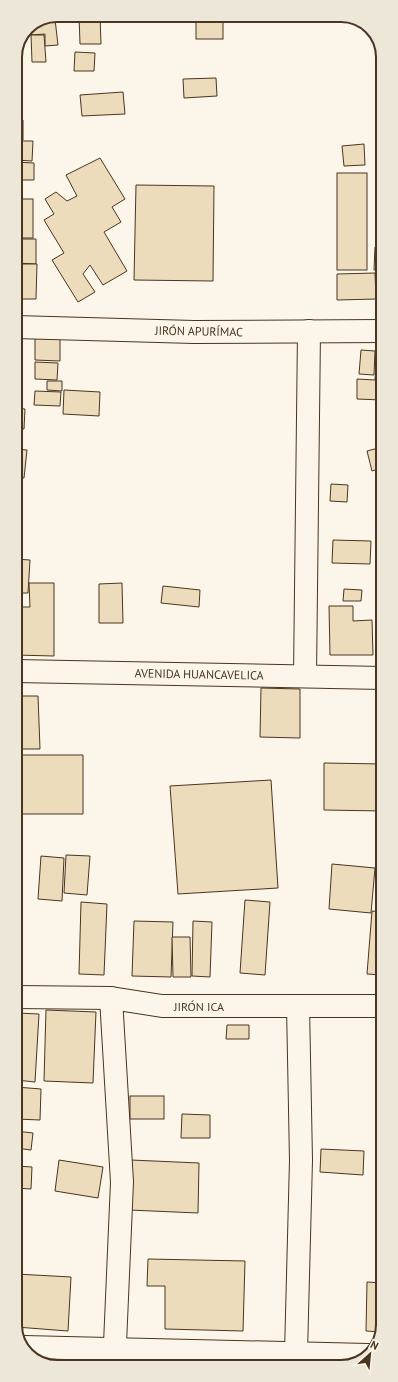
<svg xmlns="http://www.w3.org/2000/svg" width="398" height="1382" font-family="'PT Sans',sans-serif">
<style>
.building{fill:#ecdcbc;stroke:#4a3520}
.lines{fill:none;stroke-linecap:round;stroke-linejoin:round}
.minor-casing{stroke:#4a3520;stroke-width:24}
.minor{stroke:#fbf6e9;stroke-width:22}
.labels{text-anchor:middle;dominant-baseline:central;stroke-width:3;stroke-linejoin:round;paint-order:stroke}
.street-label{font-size:12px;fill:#4a3520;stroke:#fbf6e9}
.rim{fill:none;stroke:#4a3520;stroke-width:2}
</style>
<rect width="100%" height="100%" fill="#fbf6e9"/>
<g class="building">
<polygon points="79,15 100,15 101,44 80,44"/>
<rect x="196" y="15" width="27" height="24"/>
<polygon points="49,18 55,19 58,45 45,46 45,34 31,35 32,26"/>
<polygon points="31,35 44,35 46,62 32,62"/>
<polygon points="75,52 95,53 94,71 74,71"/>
<polygon points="19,59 20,77 15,77 15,60"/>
<polygon points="216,78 217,96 184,98 183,79"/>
<rect x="15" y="80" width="7" height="17"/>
<polygon points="123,92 125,114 82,116 80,95"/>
<rect x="15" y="99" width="6" height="19"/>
<polygon points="15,119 23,120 23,140 15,140"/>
<polygon points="15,141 33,141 32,161 15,160"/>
<polygon points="364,144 365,165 344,166 342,146"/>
<polygon points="100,158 125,199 112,207 121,222 104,232 127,271 103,285 90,265 83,274 95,292 78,302 52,260 64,253 44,220 54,214 45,199 56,192 67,201 77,196 66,175"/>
<polygon points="15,162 34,163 34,180 15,180"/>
<rect x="337" y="173" width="30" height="97"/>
<polygon points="136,185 214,186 213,281 134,280"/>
<rect x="15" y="199" width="18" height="39"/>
<polygon points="17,239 36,239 36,264 17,263"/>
<polygon points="375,247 382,247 382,271 374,270"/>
<polygon points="16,264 37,264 36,299 16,299"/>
<polygon points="375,273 376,299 337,300 337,274"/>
<polygon points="380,275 382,275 382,304 381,304"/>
<polygon points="35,338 60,338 60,361 35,360"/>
<polygon points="15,343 20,343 19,400 15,400"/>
<polygon points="377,345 382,345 382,400 357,399 357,379 375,380"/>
<polygon points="361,350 375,351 374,375 359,374"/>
<polygon points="35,362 58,363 57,380 35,379"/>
<polygon points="47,381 62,381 62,391 47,390"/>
<polygon points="64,390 100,392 99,416 63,414"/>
<polygon points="35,391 61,392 60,406 34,405"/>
<polygon points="15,408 25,409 24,429 15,429"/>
<polygon points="382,447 382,457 379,458 382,468 372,471 367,451"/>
<polygon points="15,449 27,450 24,478 15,477"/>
<polygon points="331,484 348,485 347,502 330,501"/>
<polygon points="333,540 371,541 370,564 332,563"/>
<polygon points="15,559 30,560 28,593 15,593"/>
<polygon points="29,583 54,583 54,656 15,655 15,607 30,607"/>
<polygon points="122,583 123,623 99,623 99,584"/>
<polygon points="163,586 200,590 199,607 161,603"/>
<polygon points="344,589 362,590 361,601 343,601"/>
<rect x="380" y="604" width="3" height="51"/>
<polygon points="329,606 353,606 353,621 372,620 373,655 330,655"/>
<polygon points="261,688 300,689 300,738 260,737"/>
<polygon points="15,696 38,696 40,749 15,749"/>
<polygon points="15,755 83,755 83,814 16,814"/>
<polygon points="324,763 383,764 383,811 324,810"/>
<polygon points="271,780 278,888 178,894 170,786"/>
<polygon points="66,855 90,856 87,895 64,893"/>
<polygon points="41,856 64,858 62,901 38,899"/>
<polygon points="332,864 375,868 371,913 329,909"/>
<polygon points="245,900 270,902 265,975 240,973"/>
<polygon points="81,902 107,904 104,975 79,974"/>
<polygon points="372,911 383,912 383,975 367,974"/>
<polygon points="134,921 173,922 171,977 132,976"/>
<polygon points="193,921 212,922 210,977 192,976"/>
<polygon points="172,937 190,937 191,977 173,977"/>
<polygon points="46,1010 96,1012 93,1083 44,1081"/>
<polygon points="16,1013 39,1014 35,1082 16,1080"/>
<polygon points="227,1025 249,1025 249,1039 226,1039"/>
<polygon points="16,1087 41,1089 40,1120 16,1119"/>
<rect x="130" y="1096" width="34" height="23"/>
<polygon points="182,1114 210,1115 210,1138 181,1138"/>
<polygon points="16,1131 33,1133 31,1150 16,1148"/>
<polygon points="321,1149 364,1151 363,1175 320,1172"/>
<polygon points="59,1160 103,1167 98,1198 55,1191"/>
<polygon points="131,1160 199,1163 198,1213 129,1210"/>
<polygon points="16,1166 32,1167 31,1189 16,1188"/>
<polygon points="148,1259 245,1261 243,1331 165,1329 165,1286 147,1286"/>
<polygon points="16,1274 71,1277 68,1331 16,1327"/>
<polygon points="367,1282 383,1283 383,1325 380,1332 366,1331"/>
</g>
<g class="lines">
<g class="minor-casing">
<g id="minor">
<polyline points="15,327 194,332 382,331"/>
<polyline points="15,671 383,678"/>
<polyline points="305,676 309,331"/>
<polyline points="16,997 111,998 162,1006 383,1006"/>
<polyline points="111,998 122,1182 114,1367"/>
<polyline points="24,1347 368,1355"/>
<polyline points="296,1353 301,1160 298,1006"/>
</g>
</g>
<use href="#minor" class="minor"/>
</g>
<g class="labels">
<g class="street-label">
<text transform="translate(199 331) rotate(1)">JIRÓN APURÍMAC</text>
<text transform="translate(199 674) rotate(1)">AVENIDA HUANCAVELICA</text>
<text x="199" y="1006">JIRÓN ICA</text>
</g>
</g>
<path d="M0 0H398V1382H0ZM57 22H341A35 35 0 0 1 376 57V1325A35 35 0 0 1 341 1360H57A35 35 0 0 1 22 1325V57A35 35 0 0 1 57 22Z" fill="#ede7d9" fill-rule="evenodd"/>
<path class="rim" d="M57 22H341A35 35 0 0 1 376 57V1325A35 35 0 0 1 341 1360H57A35 35 0 0 1 22 1325V57A35 35 0 0 1 57 22Z"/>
<g transform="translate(370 1354) rotate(27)" stroke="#fbf6e9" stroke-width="3" paint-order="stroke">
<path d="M0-3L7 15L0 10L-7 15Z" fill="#4a3520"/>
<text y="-6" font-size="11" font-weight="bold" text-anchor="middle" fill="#4a3520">N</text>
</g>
</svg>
